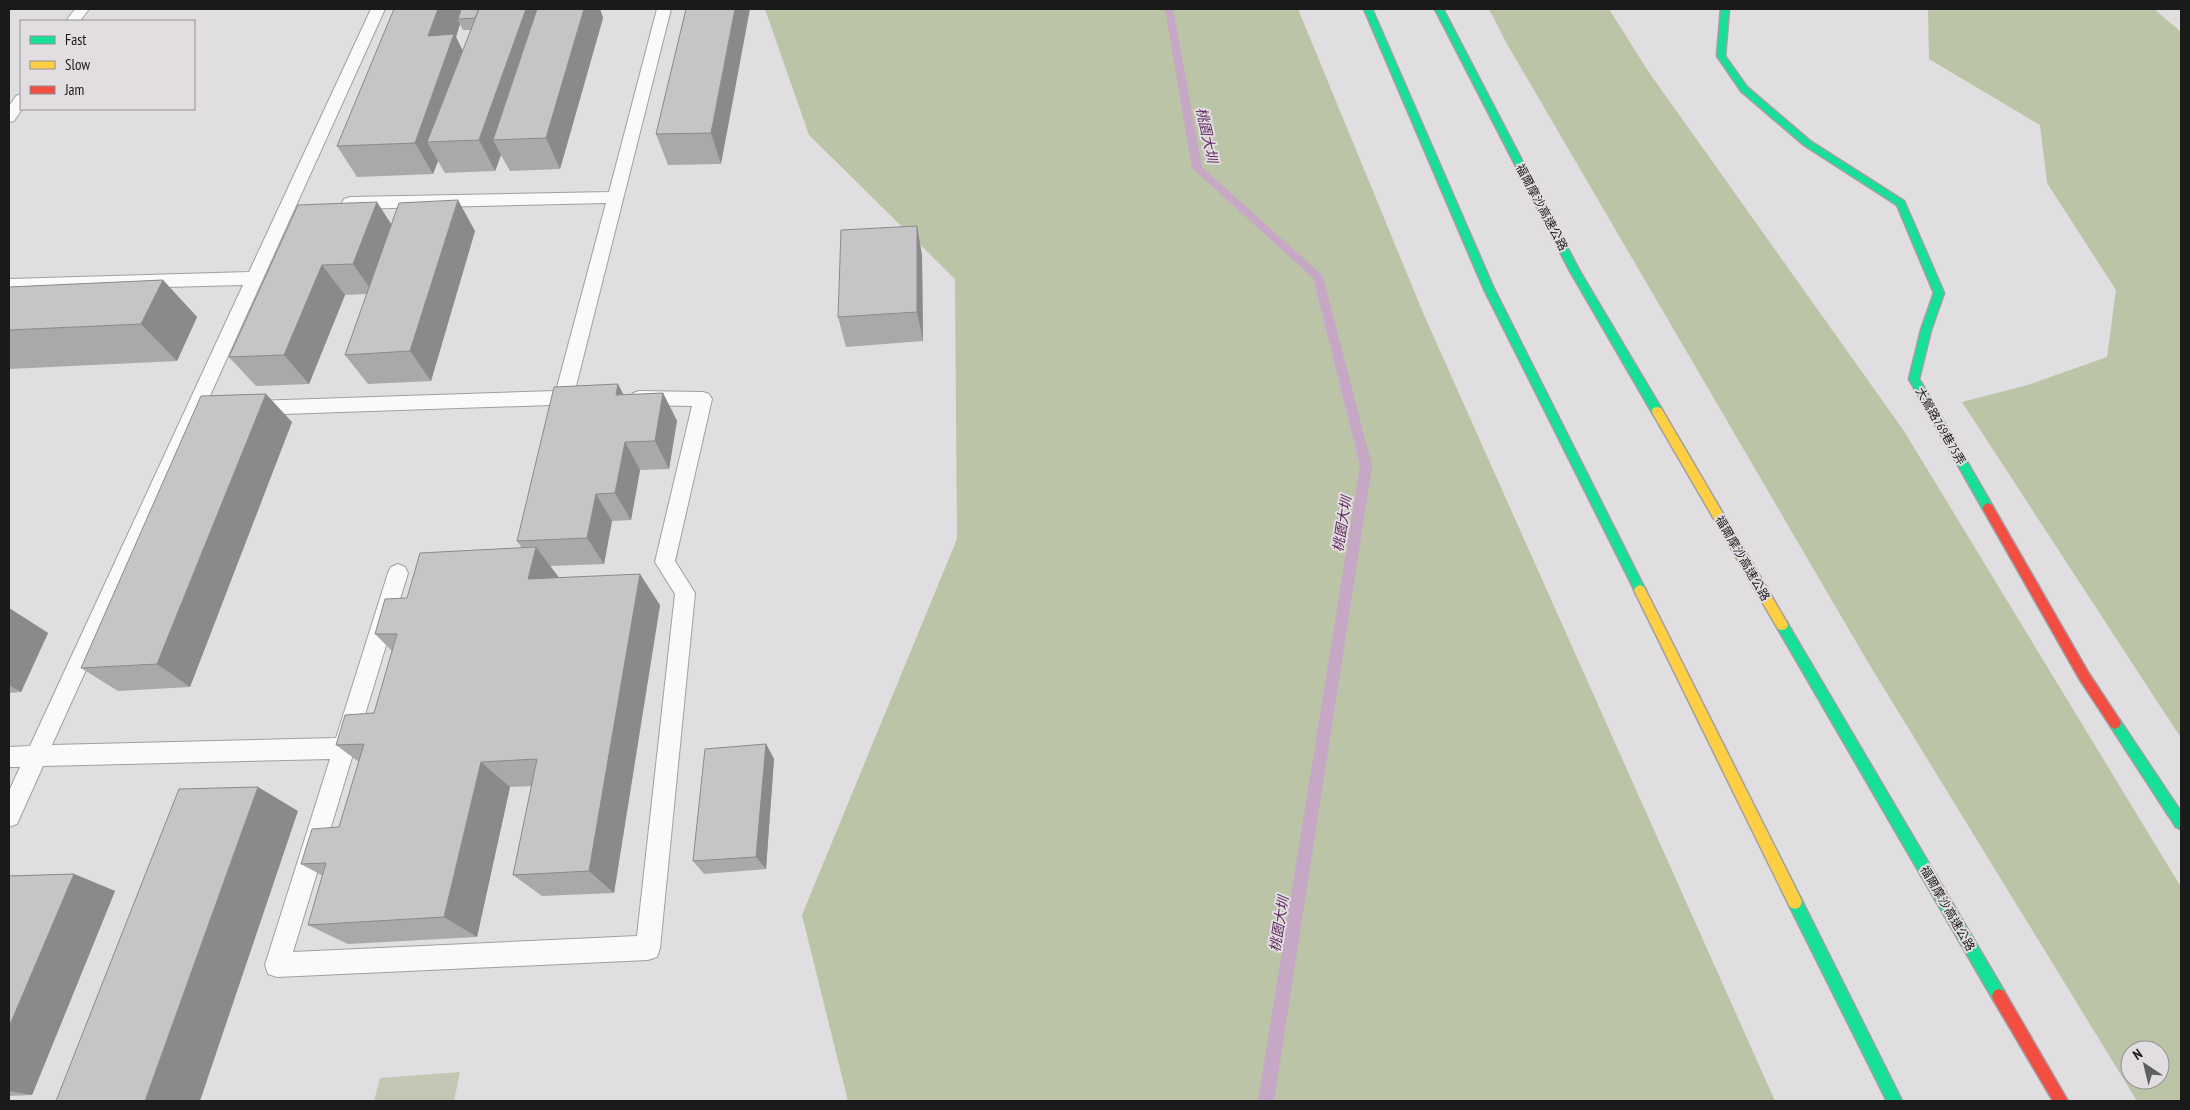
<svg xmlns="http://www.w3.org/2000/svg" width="2190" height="1110" font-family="'PT Sans Narrow','Noto Sans TC',sans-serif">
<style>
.green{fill:#c1c7b2}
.forest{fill:#bbc4a6;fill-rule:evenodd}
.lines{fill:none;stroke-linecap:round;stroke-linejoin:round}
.stream{fill:#c6a7c5;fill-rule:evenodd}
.lane-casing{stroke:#a19fa1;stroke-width:2}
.fast-casing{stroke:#a19fa1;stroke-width:3}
.slow-casing{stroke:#a19fa1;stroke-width:3}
.jam-casing{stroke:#a19fa1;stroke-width:3}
.lane{fill:#fafafa;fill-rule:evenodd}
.fast{fill:#16e098;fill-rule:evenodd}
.slow{fill:#ffcf43;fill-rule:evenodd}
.jam{fill:#f24e42;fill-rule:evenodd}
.wall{fill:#aaa9aa;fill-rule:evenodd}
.shaded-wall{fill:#8b898b}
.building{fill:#c6c4c6;stroke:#8b898b}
.labels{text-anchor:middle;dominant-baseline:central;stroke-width:4;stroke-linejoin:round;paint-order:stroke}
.street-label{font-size:12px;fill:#1b1a1b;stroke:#e1dde1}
.water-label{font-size:14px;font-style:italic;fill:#622b61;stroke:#e1dde1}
</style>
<rect width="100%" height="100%" fill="#e0dee0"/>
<polygon class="green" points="460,1072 454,1101 374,1101 380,1078"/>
<g class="forest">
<polygon points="765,9 1298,9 1424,315 1775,1101 848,1101 802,915 957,539 955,279 809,135"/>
<path d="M 1489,9 L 1609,9 L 1648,71 L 1904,431 L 2181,887 L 2181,1101 L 2137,1101 L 1869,664 L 1507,44 ZM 2130,1050 L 2160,1050 L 2160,1080 L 2130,1080 Z"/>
<polygon points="1928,9 2154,9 2181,32 2181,738 1962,402 2028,385 2107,357 2116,290 2047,183 2040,125 1929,59"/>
</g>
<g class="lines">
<polygon class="stream" points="1165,9 1173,9 1202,167 1323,276 1372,466 1274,1101 1258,1101 1360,466 1313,278 1192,168"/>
<g class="lane-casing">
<g id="lane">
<polygon points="75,9 89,9 80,21 66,21"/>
<polygon points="371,9 385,9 52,745 336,738 388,573 391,567 398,564 405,567 408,573 293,952 637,936 675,594 655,562 692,406 639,405 633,403 630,398 633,393 639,391 703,392 709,394 712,399 675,561 695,593 660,948 657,957 648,960 277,977 268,974 265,965 330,759 43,766 17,824 9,827 9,791 20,767 9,767 9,747 30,746 243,285 9,291 9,279 249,272"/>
<polygon points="657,9 671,9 575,390 586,392 589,397 586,402 580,404 251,415 244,413 242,408 244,403 251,401 556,391 606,203 350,209 344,207 342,203 344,199 350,197 609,192"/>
<polygon points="21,94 22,109 14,121 9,122 9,106 16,96"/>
</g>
</g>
<g class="fast-casing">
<g id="fast">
<polygon points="1364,9 1372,9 1494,289 1644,587 1646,590 1644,593 1640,595 1636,593 1484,289"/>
<polygon points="1435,9 1443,9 1579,270 1661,408 1662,411 1661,414 1653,414 1570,271"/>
<polygon points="1721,9 1729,9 1725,56 1747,87 1810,141 1904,201 1944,293 1931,330 1919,379 1992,505 1993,508 1992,511 1984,511 1909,379 1921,330 1934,293 1897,205 1804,145 1741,91 1717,56"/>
<polygon points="1782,620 1786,621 2004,991 2006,996 2004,1001 1999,1003 1994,1001 1778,629 1776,625 1778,621"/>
<polygon points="2115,717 2119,719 2181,812 2181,829 2176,827 2111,727 2109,723 2111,719"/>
<polygon points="1795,895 1800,897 1902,1101 1887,1101 1790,907 1788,902 1790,897"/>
</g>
</g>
<g class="slow-casing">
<g id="slow">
<polygon points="1657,407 1661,408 1786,621 1788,625 1786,629 1782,630 1778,629 1653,414 1652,411 1653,408"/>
<polygon points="1640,585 1644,587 1800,897 1802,902 1800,907 1795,909 1790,907 1634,590 1636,587"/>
</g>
</g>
<g class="jam-casing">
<g id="jam">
<polygon points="1988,503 1992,505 2088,672 2119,719 2121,723 2119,727 2115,729 2111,727 2080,680 1984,511 1983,508 1984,505"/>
<polygon points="1999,989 2004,991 2068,1101 2053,1101 1994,1001 1992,996 1994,991"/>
</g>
</g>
<use href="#lane" class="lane"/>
<use href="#fast" class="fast"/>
<use href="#slow" class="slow"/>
<use href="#jam" class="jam"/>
</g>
<g class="wall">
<path d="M 394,9 L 600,9 L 603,18 L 560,169 L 510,171 L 501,155 L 495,171 L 445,173 L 438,161 L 433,174 L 357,177 L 337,146 ZM 460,24 L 463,30 L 471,30 L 463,51 L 456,37 Z"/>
<polygon points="686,9 721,164 668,165 656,134"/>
<polygon points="298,205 391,224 475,231 431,381 368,384 345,355 367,294 345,295 309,384 256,386 229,357"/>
<polygon points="917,226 922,256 923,341 846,347 838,317"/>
<polygon points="163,280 197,317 177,361 9,369 9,287"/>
<polygon points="663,393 677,421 669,469 640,470 631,520 612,521 604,564 550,566 559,578 660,605 614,893 542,896 513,875 532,786 510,787 477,937 348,944 308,925 323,876 301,864 339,827 359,762 336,745 374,713 392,651 375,634 407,598 522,548 517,541 624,395"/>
<polygon points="292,422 190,687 118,691 81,668"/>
<polygon points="9,608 48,633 21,692 9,693"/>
<polygon points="766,744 774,759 766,869 704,874 693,861"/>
<polygon points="74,874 115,891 32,1095 9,1096 9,876"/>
</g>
<g class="shaded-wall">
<polygon points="438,9 466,9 458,19 460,24 456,37 470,66 427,142 438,161 433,174 415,143 428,36"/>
<polygon points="526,9 544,9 493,140 501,155 495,171 479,140"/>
<polygon points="584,9 600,9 603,18 560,169 546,138"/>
<polygon points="735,9 750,9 721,164 711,133"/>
<polygon points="458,200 475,231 431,381 410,351"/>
<polygon points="377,202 397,233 374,294 353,264"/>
<polygon points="917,226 922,256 923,341 917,312"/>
<polygon points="322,265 345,295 309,384 284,355"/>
<polygon points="163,280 197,317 177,361 141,324"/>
<polygon points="618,384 633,413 616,395"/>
<polygon points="663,393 677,421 669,469 655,441"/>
<polygon points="266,394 292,422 190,687 157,664"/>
<polygon points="625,442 640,470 631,520 615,493"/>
<polygon points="596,494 612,521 604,564 587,538"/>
<polygon points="536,547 560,579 528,579"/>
<polygon points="640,574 660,605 614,893 589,871"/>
<polygon points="9,608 48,633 21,692 9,685"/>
<polygon points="766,744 774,759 766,869 756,857"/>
<polygon points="481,762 510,787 477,937 444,917"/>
<polygon points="258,787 298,811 200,1101 145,1101"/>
<polygon points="74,874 115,891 32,1095 9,1091 9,1027"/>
</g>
<g class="building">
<polygon points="394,9 438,9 428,36 454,34 415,143 337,146"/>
<polygon points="461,9 479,9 475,18 458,19"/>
<polygon points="479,9 526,9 479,140 427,142"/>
<polygon points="537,9 584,9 546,138 493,140"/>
<polygon points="686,9 735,9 711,133 656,134"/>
<polygon points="458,200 410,351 345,355 399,203"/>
<polygon points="377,202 353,264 322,265 284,355 229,357 298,205"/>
<polygon points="917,226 917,312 838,317 841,230"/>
<polygon points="163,280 141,324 9,330 9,287"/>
<polygon points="618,384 616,395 663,393 655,441 625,442 615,493 596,494 587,538 517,541 554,387"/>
<polygon points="266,394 157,664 81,668 201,396"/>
<polygon points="536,547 528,579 640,574 589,871 513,875 537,759 481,762 444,917 308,925 326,863 301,864 312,829 339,827 364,744 336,745 345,715 374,713 397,634 375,634 385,599 407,598 420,553"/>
<polygon points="766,744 756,857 693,861 705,749"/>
<polygon points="258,787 145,1101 56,1101 179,789"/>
<polygon points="74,874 9,1027 9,876"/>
</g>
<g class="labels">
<g class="street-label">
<text transform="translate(1542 207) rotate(62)">福爾摩沙高速公路</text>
<text transform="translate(1941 426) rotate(60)">大鶯路769巷75弄</text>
<text transform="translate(1743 558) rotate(60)">福爾摩沙高速公路</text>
<text transform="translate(1948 908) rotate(60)">福爾摩沙高速公路</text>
</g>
<g class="water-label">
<text transform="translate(1207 135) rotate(78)">桃園大圳</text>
<text transform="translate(1342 524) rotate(-81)">桃園大圳</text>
<text transform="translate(1279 924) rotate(-81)">桃園大圳</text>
</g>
</g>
<rect width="2190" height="1110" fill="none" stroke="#1b1a1b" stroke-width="20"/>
<rect x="20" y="20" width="175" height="90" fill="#e1dde1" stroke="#928f92"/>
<rect x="30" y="36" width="25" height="8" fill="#16e098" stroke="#928f92"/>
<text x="65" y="45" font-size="15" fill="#1b1a1b">Fast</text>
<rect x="30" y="61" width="25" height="8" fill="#ffcf43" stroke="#928f92"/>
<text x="65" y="70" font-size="15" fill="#1b1a1b">Slow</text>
<rect x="30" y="86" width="25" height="8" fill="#f24e42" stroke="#928f92"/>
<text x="65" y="95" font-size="15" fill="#1b1a1b">Jam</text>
<g transform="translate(2145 1065) rotate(325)"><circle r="24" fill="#e1dde1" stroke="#928f92"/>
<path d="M0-4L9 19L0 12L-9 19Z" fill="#605f60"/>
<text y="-8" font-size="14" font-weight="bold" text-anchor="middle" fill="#1b1a1b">N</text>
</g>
</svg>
